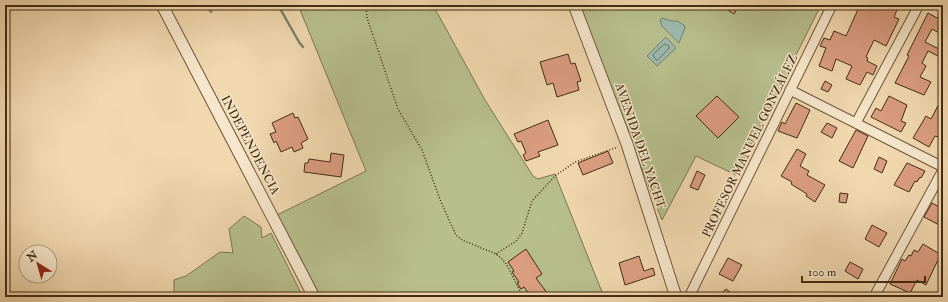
<svg xmlns="http://www.w3.org/2000/svg" width="948" height="302" font-family="'IM FELL Double Pica',serif">
<style>
.green{fill:#b7bf8d;stroke:#7d7650}
.water{fill:#9bb9ae;stroke:#788170}
.lines{fill:none;stroke-linecap:round;stroke-linejoin:round}
.shore{stroke:#6f7260;stroke-width:1}
.stream{stroke:#788170;stroke-width:2.5}
.building{fill:#db9d81;stroke:#432c12}
.minor-casing{stroke:#6e5739;stroke-width:11}
.tertiary-casing{stroke:#6e5739;stroke-width:13}
.path{stroke:#432c12;stroke-width:1.5;stroke-dasharray:1 2;stroke-linecap:butt}
.minor{stroke:#f6e6cb;stroke-width:9}
.tertiary{stroke:#f6e6cb;stroke-width:11}
.labels{text-anchor:middle;dominant-baseline:central;stroke-width:3;stroke-linejoin:round;paint-order:stroke}
.street-label{font-size:12px;fill:#432c12;stroke:#f6e6cb}
</style>
<rect width="100%" height="100%" fill="#f1d8af"/>
<filter id="stains"><feTurbulence type="fractalNoise" baseFrequency=".005" numOctaves="4"/><feColorMatrix values="0 0 0 0 .2 0 0 0 0 .09 0 0 0 0 .02 0 0 0 .5 -.17"/></filter>
<radialGradient id="worn" r=".72"><stop offset=".6" stop-color="#630" stop-opacity="0"/><stop offset="1" stop-color="#630" stop-opacity=".3"/></radialGradient>
<g class="green">
<polygon points="298,5 433,5 485,100 533,176 538,179 555,174 604,297 318,297 277,215 366,171"/>
<polygon points="578,5 821,5 736,175 696,156 662,220"/>
<polygon points="244,216 261,227 262,238 271,233 303,297 174,297 174,280 186,276 220,252 233,253 229,229"/>
</g>
<g class="water">
<polygon points="662,18 672,21 677,21 684,25 685,28 679,43 662,26 660,20"/>
<polygon points="666,37 676,48 657,66 647,56"/>
</g>
<g class="lines">
<polygon class="shore" points="665,44 669,46 669,48 658,60 656,60 653,55"/>
<g class="stream">
<polyline points="207,5 211,12"/>
<polyline points="278,5 299,42 303,47"/>
</g>
</g>
<g class="building">
<polygon points="720,5 739,5 734,14"/>
<polygon points="860,5 899,5 894,17 899,19 886,46 874,40 866,57 868,58 867,61 877,66 873,75 867,72 860,85 846,79 852,66 836,59 832,71 819,66 826,48 820,46 824,38 830,40 834,31 846,36"/>
<polygon points="928,13 939,19 938,22 943,25 943,35 932,29 925,42 941,50 938,56 928,51 922,63 926,66 920,77 931,82 924,95 895,83 909,56 907,55"/>
<polygon points="568,54 571,64 575,63 581,81 577,82 579,90 557,97 553,83 547,85 540,62"/>
<polygon points="825,81 832,85 828,92 821,89"/>
<polygon points="717,96 739,117 718,138 696,116"/>
<polygon points="889,96 907,105 901,121 906,123 901,132 871,117 876,108 881,111"/>
<polygon points="943,96 943,128 938,137 935,136 929,147 913,138 926,116 931,119"/>
<polygon points="796,103 810,110 797,138 778,131 782,122 785,124"/>
<polygon points="293,113 295,118 298,117 308,139 301,143 303,148 294,152 292,147 281,152 276,141 274,143 270,134 276,132 272,123"/>
<polygon points="548,120 558,145 538,152 540,156 526,161 523,155 526,153 521,141 518,142 514,134"/>
<polygon points="827,123 837,128 832,138 821,132"/>
<polygon points="856,130 868,136 853,168 839,161"/>
<polygon points="797,149 806,154 800,166 809,171 807,175 825,185 815,202 806,196 807,194 791,184 792,182 781,176"/>
<polygon points="608,151 613,163 583,175 578,163"/>
<polygon points="331,153 344,155 341,177 304,172 305,163 308,163 309,159 330,162"/>
<polygon points="879,157 887,161 882,173 874,169"/>
<polygon points="907,163 925,171 921,178 920,177 917,182 915,181 909,192 894,185"/>
<polygon points="697,171 705,175 698,190 690,187"/>
<polygon points="840,193 848,194 846,203 839,202"/>
<polygon points="932,203 943,209 943,227 924,217"/>
<polygon points="872,225 887,233 879,247 865,239"/>
<polygon points="923,244 943,256 941,262 938,260 926,285 917,280 910,293 890,284 902,259 905,261 909,255 911,256 914,250 918,252"/>
<polygon points="526,249 542,274 536,278 550,297 531,297 524,287 521,289 517,283 519,282 512,272 514,271 508,262"/>
<polygon points="639,256 644,271 653,268 655,275 625,285 619,263"/>
<polygon points="728,258 742,265 733,281 719,274"/>
<polygon points="850,262 863,269 858,279 845,271"/>
<polygon points="726,289 737,297 718,297"/>
</g>
<g class="lines">
<g class="minor-casing">
<g id="minor">
<polyline points="790,90 943,167"/>
<polyline points="856,123 919,5"/>
<polyline points="689,297 832,5"/>
<polyline points="874,297 943,170"/>
</g>
</g>
<g class="tertiary-casing">
<g id="tertiary">
<polyline points="162,5 314,297"/>
<polyline points="574,5 627,144 676,297"/>
</g>
</g>
<g class="path">
<polyline points="366,5 367,18 398,109 422,150 441,202 456,235 462,240 496,254 501,258 507,265 523,297"/>
<polyline points="496,254 516,241 522,233 532,201 555,176 575,162 618,147"/>
</g>
<use href="#minor" class="minor"/>
<use href="#tertiary" class="tertiary"/>
</g>
<g class="labels">
<g class="street-label">
<text transform="translate(250 145) rotate(62)">INDEPENDENCIA</text>
<text transform="translate(640 146) rotate(71)">AVENIDA DEL YACHT</text>
<text transform="translate(750 146) rotate(-64)">PROFESOR MANUEL GONZÁLEZ</text>
</g>
</g>
<rect width="948" height="302" fill="none" stroke="#f1d8af" stroke-width="20"/>
<rect x="6" y="6" width="936" height="290" fill="none" stroke="#432c12" stroke-width="2"/>
<rect x="10" y="10" width="928" height="282" fill="none" stroke="#432c12"/>
<g transform="translate(38 264) rotate(323)"><circle r="19" fill="#f6e6cb" stroke="#ae9c81"/>
<path d="M0-3L7 15L0 10L-7 15Z" fill="#8f2418"/>
<text y="-6" font-size="11" font-weight="bold" text-anchor="middle" fill="#432c12">N</text>
</g>
<path d="M802 276v6h123v-6" fill="none" stroke="#432c12" stroke-width="2"/>
<text x="808" y="276" font-size="12" fill="#432c12" stroke="#f6e6cb" stroke-width="3" paint-order="stroke">100 m</text>
<rect width="100%" height="100%" filter="url(#stains)"/>
<rect width="100%" height="100%" fill="url(#worn)"/>
</svg>
